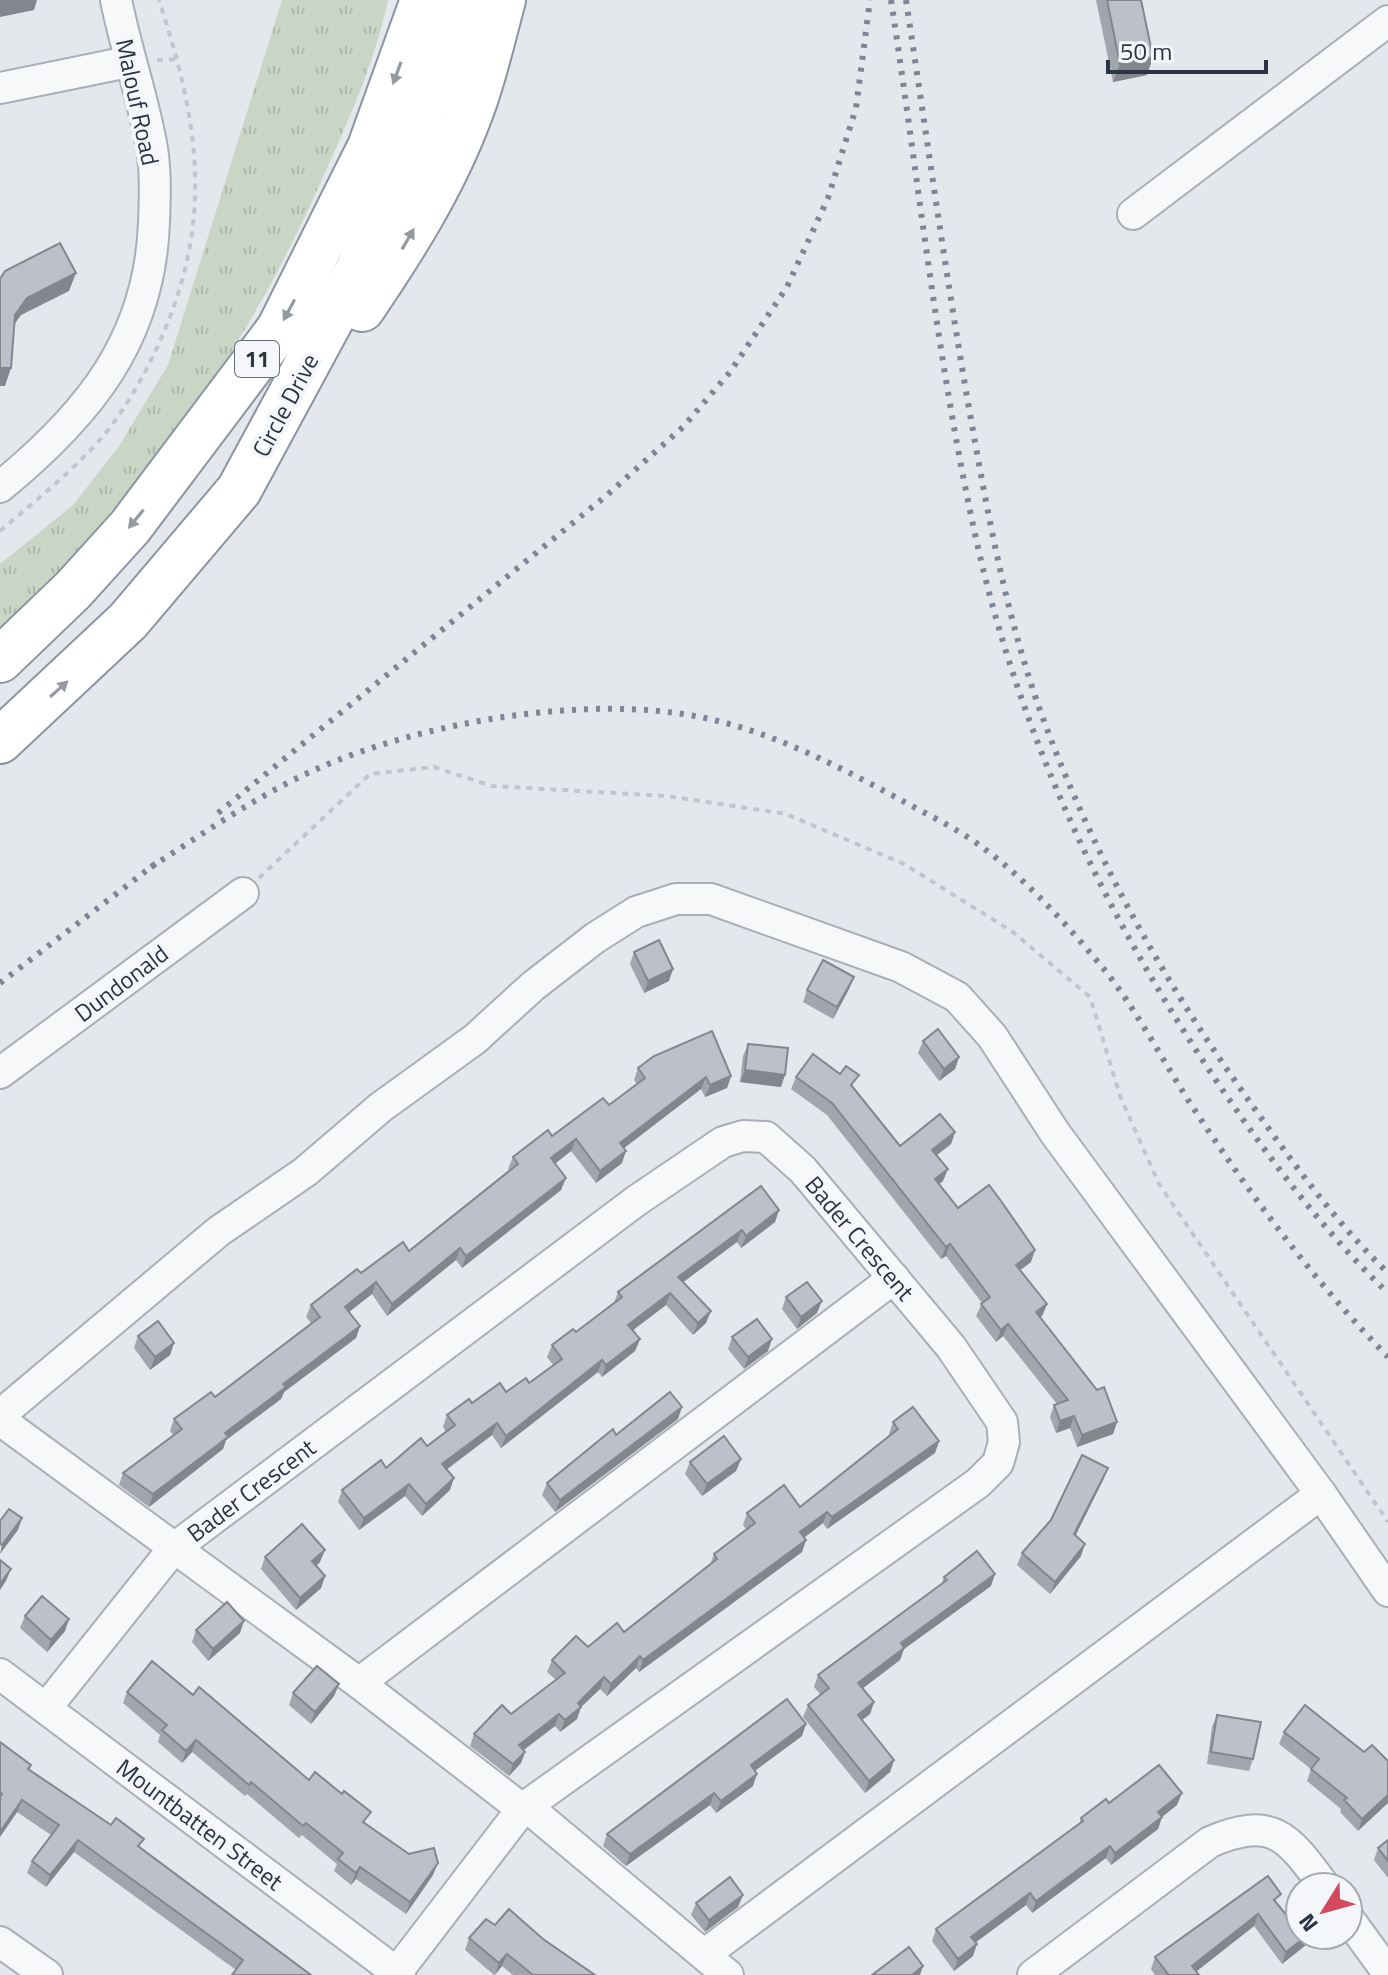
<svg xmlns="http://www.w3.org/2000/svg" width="1388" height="1975" font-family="'Titillium Web',sans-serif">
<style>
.grass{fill:url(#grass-tufts)}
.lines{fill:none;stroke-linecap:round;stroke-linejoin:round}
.minor-casing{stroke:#a9aeb7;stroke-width:34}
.highway-casing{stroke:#8b94a3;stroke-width:48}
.path{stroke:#c2c5cb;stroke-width:4;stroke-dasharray:6 6;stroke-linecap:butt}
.minor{stroke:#f7f8fa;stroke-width:30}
.highway{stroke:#fff;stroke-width:44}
.rail{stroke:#7d8696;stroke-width:6;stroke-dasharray:4 8;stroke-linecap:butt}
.wall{fill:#a1a5ae}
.shaded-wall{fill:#83868d}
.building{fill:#bbc0ca;stroke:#83868d;stroke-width:2}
.oneway{fill:#959aa2}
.labels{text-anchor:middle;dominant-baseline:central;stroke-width:8;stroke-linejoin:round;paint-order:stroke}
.shield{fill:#f4f6f9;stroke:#676e7b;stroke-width:2}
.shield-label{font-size:22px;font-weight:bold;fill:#2b3445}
.street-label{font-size:24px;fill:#2b3445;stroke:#f4f6f9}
</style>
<defs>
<pattern id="grass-tufts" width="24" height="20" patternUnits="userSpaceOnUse" patternTransform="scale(2)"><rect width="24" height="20" fill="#c9d6c5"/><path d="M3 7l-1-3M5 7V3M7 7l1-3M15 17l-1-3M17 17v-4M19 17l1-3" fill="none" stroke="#adb8ab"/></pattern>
</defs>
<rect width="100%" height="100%" fill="#e4e7ec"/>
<path class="grass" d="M 282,0 L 388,0 C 376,57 352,113 328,166 C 252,341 144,502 0,629 L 0,564 L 73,505 L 119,446 L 168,365 Z"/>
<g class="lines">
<g class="minor-casing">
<g id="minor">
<polyline points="0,88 128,62"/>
<polyline points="1133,214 1388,21"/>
<path d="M 0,487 C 88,415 150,340 154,222 C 155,196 156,168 151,143 C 142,95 126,49 116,0"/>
<polyline points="0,1073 243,893"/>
<polyline points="0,1415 219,1231 305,1172 381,1107 475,1039 533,986 595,938 636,912 676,899 711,899 901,967 957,997 992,1036 1055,1133 1321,1494 1388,1591"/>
<polyline points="0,1420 359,1683 522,1809"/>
<polyline points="0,1674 400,1975"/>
<polyline points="359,1683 894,1278"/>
<polyline points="46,1708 173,1549 636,1201 723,1142 743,1136 766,1137 803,1170 951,1347 1002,1422 1004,1442 998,1463 978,1483 522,1809 397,1972"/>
<polyline points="526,1806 728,1975"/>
<polyline points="1348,1918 1388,1973"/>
<polyline points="0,1942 47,1975"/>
<polyline points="705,1954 1321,1494"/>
<path d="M 1033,1975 L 1210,1842 C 1274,1815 1288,1837 1325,1887"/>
</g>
</g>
<g class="highway-casing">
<g id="highway">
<path d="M 362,309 C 407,243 449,176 475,100 C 486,68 494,33 503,0"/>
<polyline points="0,660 73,590 130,527 279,329 370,147 423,0"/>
<polyline points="0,741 128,621 239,490 359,268 431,95 463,0"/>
</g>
</g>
<g class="path">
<polyline points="157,60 178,59"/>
<path d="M 0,531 C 34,502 69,474 99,441 C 121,416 140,383 154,354 C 215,227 201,129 159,0"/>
<polyline points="259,878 370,774 434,767 492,786 667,796 786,814 904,864 1013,932 1090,997 1120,1096 1159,1184 1388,1522"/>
</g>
<use href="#minor" class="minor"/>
<use href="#highway" class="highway"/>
<g class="rail">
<path d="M 891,0 C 918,176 937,360 975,534 C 1019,737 1109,925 1226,1095 C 1275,1166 1326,1234 1388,1293"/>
<path d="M 906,0 C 927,138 946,277 970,414 C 988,515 1006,616 1041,713 C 1090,847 1157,971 1240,1088 C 1285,1152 1331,1218 1388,1273"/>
<polyline points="218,813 607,495 684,426 730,372 787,287 828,198 856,108 870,0"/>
<path d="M 151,867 C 206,832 259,794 319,768 C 424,722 586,694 700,717 C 771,731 838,766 901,800 C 928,815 958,829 982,847 C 1028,881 1067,925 1103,968 C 1135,1007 1164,1063 1192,1106 C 1251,1196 1313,1280 1388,1357"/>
<polyline points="0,983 159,861"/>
</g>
</g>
<g class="wall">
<polygon points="1096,0 1141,0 1153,57 1147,75 1113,82"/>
<polygon points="634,952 669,981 644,993 630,964"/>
<polygon points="854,977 849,989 833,1019 803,1002 807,990"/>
<polygon points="923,1041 959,1057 955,1069 939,1081 918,1053"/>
<polygon points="748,1044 781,1087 740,1082 743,1056"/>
<polygon points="638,1068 731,1076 727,1088 705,1097 701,1089 624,1148 622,1163 596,1183 571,1151 555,1164 561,1190 462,1268 456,1260 387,1316 372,1294 349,1312 360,1326 356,1338 284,1392 281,1399 226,1440 223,1449 149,1507 119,1485 123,1473 173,1435 170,1431 174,1419 215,1397 312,1324 306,1317 311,1305 361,1273 409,1251 509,1170 508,1169 513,1157 609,1105 637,1084 634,1080"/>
<polygon points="840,1074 854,1088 900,1146 955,1132 951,1144 937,1155 943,1181 939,1184 958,1208 1031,1262 1020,1270 1047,1304 1042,1316 1040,1317 1117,1422 1113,1434 1077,1447 1070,1428 1056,1433 1050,1417 1054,1405 1057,1404 1003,1336 996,1342 976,1316 982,1303 946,1256 941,1259 827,1115 791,1089 796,1077"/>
<polygon points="779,1210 775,1222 741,1248 737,1242 683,1282 706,1323 693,1335 666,1305 633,1330 640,1339 635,1351 602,1377 598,1372 501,1448 492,1435 447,1469 450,1490 422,1516 405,1496 359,1530 338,1502 342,1490 427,1446 446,1432 443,1427 447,1415 472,1403 529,1383 553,1365 547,1357 552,1345 576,1332 614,1303 618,1292"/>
<polygon points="786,1297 817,1313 797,1329 782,1309"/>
<polygon points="138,1336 174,1343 170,1355 150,1370 134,1348"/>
<polygon points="732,1337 768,1351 744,1369 728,1349"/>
<polygon points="678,1419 555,1512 542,1495 547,1483 616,1435"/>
<polygon points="893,1422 939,1441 935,1453 827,1529 823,1523 804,1537 806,1540 802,1552 639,1672 636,1668 607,1696 600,1689 581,1707 577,1719 560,1732 555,1726 524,1750 525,1752 521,1763 509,1776 470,1746 474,1734 511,1714 556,1680 547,1672 552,1660 624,1632 710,1565 714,1554 746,1529 743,1525 747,1513 800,1507 890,1435 889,1434"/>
<polygon points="741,1459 736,1471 702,1496 685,1474 690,1462"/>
<polygon points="1108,1468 1103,1480 1076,1535 1081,1556 1050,1594 1017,1565 1022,1553"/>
<polygon points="265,1557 320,1562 316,1566 325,1576 321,1588 296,1610 261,1569"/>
<polygon points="944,1577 991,1586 904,1649 900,1660 863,1688 874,1702 870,1714 862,1720 894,1760 890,1772 865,1793 803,1717 808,1705 821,1695 814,1687 818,1675 941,1585"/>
<polygon points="25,1616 69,1619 65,1631 47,1652 20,1628"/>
<polygon points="196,1630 240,1633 208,1661 192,1642"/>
<polygon points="339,1684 334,1696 311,1724 289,1705 293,1693"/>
<polygon points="127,1692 193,1695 309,1780 433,1875 406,1914 356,1879 351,1885 334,1871 337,1864 302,1835 299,1838 247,1794 245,1796 192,1752 182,1763 158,1742 160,1735 123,1703"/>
<polygon points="1217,1715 1253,1759 1249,1771 1207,1764 1212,1727"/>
<polygon points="1284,1732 1364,1752 1388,1761 1358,1831 1340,1812 1341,1809 1307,1781 1311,1769 1279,1744"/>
<polygon points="802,1736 755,1771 753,1786 716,1813 710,1805 626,1866 603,1846 607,1834"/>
<polygon points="0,1742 31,1765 30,1770 141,1848 311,1975 236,1970 74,1852 46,1887 27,1873 32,1861 51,1835 17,1812 0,1837"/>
<polygon points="1109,1803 1177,1805 1162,1817 1158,1829 1111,1865 1106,1858 1032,1913 1026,1905 975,1942 973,1956 954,1971 932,1941 936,1929 1079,1825 1081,1818"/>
<polygon points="1388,1840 1388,1878 1374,1860 1378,1848"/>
<polygon points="696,1903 738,1907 705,1932 691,1915"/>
<polygon points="1277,1904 1300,1935 1310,1935 1306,1945 1282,1964 1254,1926 1196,1971 1199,1975 1155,1975 1151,1969 1155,1957"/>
<polygon points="495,1925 543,1939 595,1975 513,1975 502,1966 494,1975 465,1950 469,1938"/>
</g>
<g class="shaded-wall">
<polygon points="0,0 37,0 34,10 0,17"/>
<polygon points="1153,57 1147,75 1113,82 1120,64"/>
<polygon points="76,273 69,291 21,315 8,333 15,315 27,298"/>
<polygon points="0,368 11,368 5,386 0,386"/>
<polygon points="673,969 669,981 644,993 648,981"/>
<polygon points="854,977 849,989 833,1019 837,1007"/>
<polygon points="959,1057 955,1069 939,1081 944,1069"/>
<polygon points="745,1070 785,1075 781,1087 740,1082"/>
<polygon points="731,1076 727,1088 705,1097 710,1085"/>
<polygon points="706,1077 701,1089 615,1155 620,1143"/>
<polygon points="955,1132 951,1144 928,1162 932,1150"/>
<polygon points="576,1139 571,1151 546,1170 551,1158"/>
<polygon points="626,1151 622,1163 596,1183 600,1171"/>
<polygon points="948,1169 943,1181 931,1191 935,1179"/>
<polygon points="566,1178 561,1190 462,1268 466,1256"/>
<polygon points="779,1210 775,1222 741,1248 746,1236"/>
<polygon points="742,1230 737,1242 674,1289 678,1277"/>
<polygon points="950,1244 946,1256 941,1259 946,1247"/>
<polygon points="460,1248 456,1260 387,1316 392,1304"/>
<polygon points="1035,1250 1031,1262 1011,1277 1016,1265"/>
<polygon points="376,1282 372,1294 340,1319 345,1307"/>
<polygon points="670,1293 666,1305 624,1337 628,1325"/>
<polygon points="822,1301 817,1313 797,1329 801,1317"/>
<polygon points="1047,1304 1042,1316 1032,1324 1036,1312"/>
<polygon points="711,1311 706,1323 693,1335 698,1323"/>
<polygon points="1008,1324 1003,1336 996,1342 1001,1330"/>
<polygon points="360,1326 356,1338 284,1392 281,1399 226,1440 223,1449 149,1507 153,1494 225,1433 283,1384"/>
<polygon points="640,1339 635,1351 602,1377 606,1365"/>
<polygon points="772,1339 768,1351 744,1369 748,1357"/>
<polygon points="174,1343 170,1355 150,1370 155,1357"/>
<polygon points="602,1360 598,1372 501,1448 506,1436"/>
<polygon points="682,1407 678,1419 555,1512 560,1500"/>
<polygon points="1074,1416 1070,1428 1056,1433 1060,1421"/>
<polygon points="1117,1422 1113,1434 1077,1447 1082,1435"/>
<polygon points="497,1423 492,1435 438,1476 442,1464"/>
<polygon points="939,1441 935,1453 827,1529 832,1517"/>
<polygon points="741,1459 736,1471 702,1496 707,1484"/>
<polygon points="1108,1468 1103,1480 1070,1546 1074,1534"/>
<polygon points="454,1478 450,1490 422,1516 426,1504"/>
<polygon points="409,1484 405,1496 359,1530 364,1518"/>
<polygon points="827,1512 823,1523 796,1544 800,1532"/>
<polygon points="22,1518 18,1530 0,1554 2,1545"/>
<polygon points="806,1540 802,1552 639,1672 643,1660"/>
<polygon points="1085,1544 1081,1556 1050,1594 1055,1582"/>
<polygon points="325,1550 320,1562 308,1573 312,1561"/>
<polygon points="11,1569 6,1581 0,1590 0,1584"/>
<polygon points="995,1574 991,1586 904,1649 900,1660 854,1695 858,1683 901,1643"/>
<polygon points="325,1576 321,1588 296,1610 300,1598"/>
<polygon points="69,1619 65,1631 47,1652 51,1640"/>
<polygon points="244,1621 240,1633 208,1661 213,1649"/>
<polygon points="640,1656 636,1668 607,1696 611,1684"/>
<polygon points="604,1677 600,1689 581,1707 577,1719 560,1732 565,1720 578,1703"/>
<polygon points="339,1684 334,1696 311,1724 315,1712"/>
<polygon points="874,1702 870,1714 853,1727 858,1715"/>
<polygon points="559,1714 555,1726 514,1757 519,1745"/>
<polygon points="806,1724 802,1736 746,1777 751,1765"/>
<polygon points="196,1740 192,1752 182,1763 186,1751"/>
<polygon points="525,1752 521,1763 509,1776 513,1764"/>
<polygon points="894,1760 890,1772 865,1793 869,1781"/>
<polygon points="757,1774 753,1786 716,1813 721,1801"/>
<polygon points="714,1793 710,1805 626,1866 630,1854"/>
<polygon points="1182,1793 1177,1805 1158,1820 1162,1817 1158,1829 1111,1865 1115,1853 1158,1812"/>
<polygon points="1388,1795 1388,1803 1358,1831 1362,1819"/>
<polygon points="22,1800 17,1812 0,1837 0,1832"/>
<polygon points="78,1840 74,1852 46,1887 50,1875"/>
<polygon points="1110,1846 1106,1858 1032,1913 1036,1901"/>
<polygon points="438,1863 433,1875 406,1914 410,1902"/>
<polygon points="360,1867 356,1879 351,1885 356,1873"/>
<polygon points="1030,1893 1026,1905 967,1949 971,1937"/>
<polygon points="743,1895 738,1907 705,1932 709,1920"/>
<polygon points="1258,1914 1254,1926 1192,1975 1192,1966"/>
<polygon points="1308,1935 1310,1935 1306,1945 1282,1964 1286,1952"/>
<polygon points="977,1944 973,1956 954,1971 958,1959"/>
<polygon points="507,1954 502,1966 495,1975 499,1963"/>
<polygon points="923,1966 920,1975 912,1975"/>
</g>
<g class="building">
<polygon points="1107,0 1141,0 1153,57 1120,64"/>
<polygon points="60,243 76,273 27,298 15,315 11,368 0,368 0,279 5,271"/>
<polygon points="659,940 673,969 648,981 634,952"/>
<polygon points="823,960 854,977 837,1007 807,990"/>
<polygon points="938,1029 959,1057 944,1069 923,1041"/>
<polygon points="712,1031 731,1076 710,1085 706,1077 620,1143 626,1151 600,1171 576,1139 551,1158 566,1178 466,1256 460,1248 392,1304 376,1282 345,1307 360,1326 283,1384 286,1387 225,1433 228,1437 153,1494 123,1473 182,1429 174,1419 211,1392 215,1397 320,1317 311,1305 357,1269 361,1273 403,1242 409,1251 518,1164 513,1157 548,1130 552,1136 603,1098 609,1105 645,1078 638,1068 654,1056"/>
<polygon points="748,1044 788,1048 785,1075 745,1070"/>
<polygon points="813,1054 840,1074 846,1066 859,1075 851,1085 900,1146 940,1114 955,1132 932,1150 948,1169 935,1179 958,1208 989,1185 1001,1201 1035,1250 1016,1265 1047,1304 1036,1312 1097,1390 1104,1387 1117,1422 1082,1435 1074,1416 1060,1421 1054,1405 1068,1400 1008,1324 1001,1330 981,1304 990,1297 950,1244 946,1247 832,1103 796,1077"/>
<polygon points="761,1186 779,1210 746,1236 742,1230 678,1277 711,1311 698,1323 670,1293 628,1325 640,1339 606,1365 602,1360 506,1436 497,1423 442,1464 454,1478 426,1504 409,1484 364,1518 342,1490 381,1460 386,1468 421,1438 427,1446 455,1425 447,1415 469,1399 472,1403 500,1383 506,1392 526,1378 529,1383 562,1359 552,1345 573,1329 576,1332 622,1297 618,1292"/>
<polygon points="807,1282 822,1301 801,1317 786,1297"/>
<polygon points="757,1319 772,1339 748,1357 732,1337"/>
<polygon points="158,1321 174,1343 155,1357 138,1336"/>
<polygon points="670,1392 682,1407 560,1500 547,1483 613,1429 616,1435"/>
<polygon points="913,1407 939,1441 832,1517 827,1512 800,1532 806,1540 643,1660 640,1656 611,1684 604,1677 578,1703 581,1707 565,1720 559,1714 519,1745 525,1752 513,1764 474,1734 502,1705 511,1714 565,1673 552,1660 576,1636 588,1647 617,1623 624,1632 717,1559 714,1554 755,1523 747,1513 784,1485 800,1507 898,1429 893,1422"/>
<polygon points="724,1436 741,1459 707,1484 690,1462"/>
<polygon points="1082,1455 1108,1468 1074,1534 1085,1544 1055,1582 1022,1553 1051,1520"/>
<polygon points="9,1509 22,1518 2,1545 0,1544 0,1521"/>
<polygon points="302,1524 325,1550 312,1561 325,1576 300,1598 265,1557"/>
<polygon points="977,1551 995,1574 901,1643 904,1648 858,1683 874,1702 858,1715 894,1760 869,1781 808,1705 829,1688 818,1675 947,1580 944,1577"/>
<polygon points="0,1560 11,1569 0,1584"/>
<polygon points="42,1596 69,1619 51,1640 25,1616"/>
<polygon points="227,1602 244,1621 213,1649 196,1630"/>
<polygon points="152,1661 193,1695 199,1687 309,1780 315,1772 342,1794 344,1791 371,1812 363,1822 409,1854 434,1848 438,1863 410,1902 360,1867 356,1873 338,1859 343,1853 306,1823 303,1826 251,1782 249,1785 196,1740 186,1751 162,1730 167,1725 127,1692"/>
<polygon points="317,1666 339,1684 315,1712 293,1693"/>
<polygon points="787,1699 806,1724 751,1765 757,1774 721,1801 714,1793 630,1854 607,1834"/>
<polygon points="1305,1705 1364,1752 1372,1745 1388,1761 1388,1795 1362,1819 1344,1800 1347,1798 1311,1769 1319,1759 1284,1732"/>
<polygon points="1217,1715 1261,1722 1253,1759 1211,1752"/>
<polygon points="0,1742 31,1765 28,1769 111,1825 116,1818 144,1839 138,1846 311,1975 232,1975 243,1960 78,1840 50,1875 32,1861 59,1825 22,1800 0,1832 0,1797 2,1794 0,1792"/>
<polygon points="1159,1765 1182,1793 1158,1812 1162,1817 1115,1853 1110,1846 1036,1901 1030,1893 971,1937 977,1944 958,1959 936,1929 1083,1821 1081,1818 1106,1799 1109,1803"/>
<polygon points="1388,1840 1388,1861 1378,1848"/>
<polygon points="1268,1876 1281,1894 1274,1900 1287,1916 1294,1911 1300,1919 1300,1935 1308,1935 1286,1952 1258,1914 1192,1966 1199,1975 1167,1975 1168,1974 1155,1957"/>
<polygon points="730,1877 743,1895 709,1920 696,1903"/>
<polygon points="509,1909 543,1939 595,1975 533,1975 507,1954 499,1963 469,1938 486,1919 495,1925"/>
<polygon points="909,1947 923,1966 912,1975 872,1975"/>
</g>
<defs><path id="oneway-solid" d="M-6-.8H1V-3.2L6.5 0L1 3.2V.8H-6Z" transform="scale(2)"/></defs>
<g class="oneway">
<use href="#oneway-solid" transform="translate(397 73) rotate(110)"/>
<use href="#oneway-solid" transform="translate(408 239) rotate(-60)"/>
<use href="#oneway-solid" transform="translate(289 310) rotate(118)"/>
<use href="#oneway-solid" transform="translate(136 519) rotate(129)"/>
<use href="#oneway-solid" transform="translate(59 689) rotate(-42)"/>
</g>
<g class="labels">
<rect class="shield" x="235" y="341" width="44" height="36" rx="6"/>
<g class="shield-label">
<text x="257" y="359">11</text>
</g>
<g class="street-label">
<text transform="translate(138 102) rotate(78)">Malouf Road</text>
<text transform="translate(285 405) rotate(-62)">Circle Drive</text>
<text transform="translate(121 983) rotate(-37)">Dundonald</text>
<text transform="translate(860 1238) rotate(50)">Bader Crescent</text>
<text transform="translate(251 1490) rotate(-37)">Bader Crescent</text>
<text transform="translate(200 1824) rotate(37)">Mountbatten Street</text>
</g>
</g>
<g transform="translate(1324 1911) rotate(233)"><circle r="38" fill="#f4f6f9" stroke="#a4a8b1" stroke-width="2"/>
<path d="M0-6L14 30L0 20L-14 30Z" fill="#d1495b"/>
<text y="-12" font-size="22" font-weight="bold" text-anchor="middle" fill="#2b3445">N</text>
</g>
<path d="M1108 60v12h158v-12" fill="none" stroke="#2b3445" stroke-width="4"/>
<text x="1120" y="60" font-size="24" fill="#2b3445" stroke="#f4f6f9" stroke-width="6" paint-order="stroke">50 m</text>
</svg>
